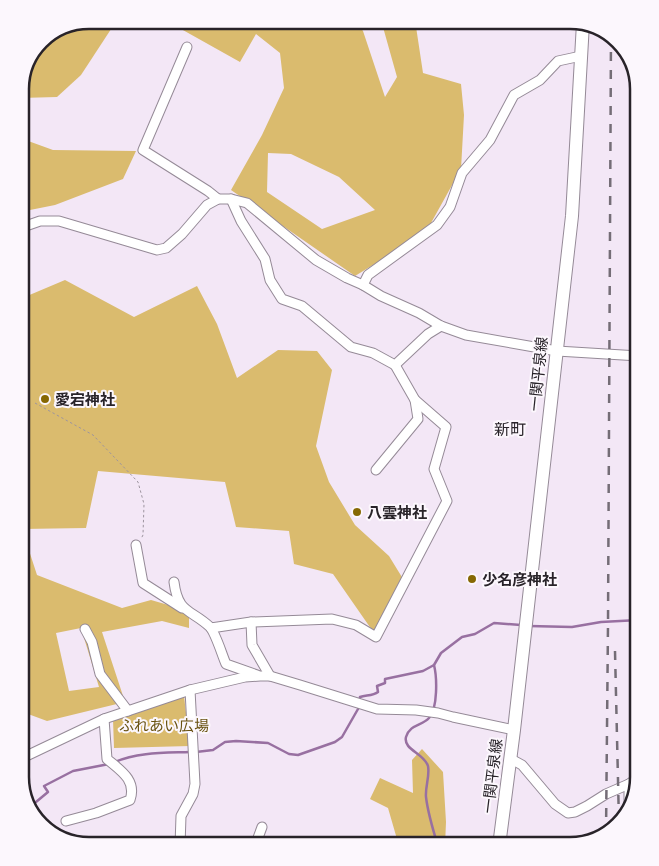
<svg xmlns="http://www.w3.org/2000/svg" width="659" height="866" font-family="'IBM Plex Sans','Noto Sans JP',sans-serif">
<style>
.green{fill:#dabb6e;fill-rule:evenodd}
.lines{fill:none;stroke-linecap:round;stroke-linejoin:round}
.stream{stroke:#9870a1;stroke-width:2.5}
.minor-casing{stroke:#958a97;stroke-width:11}
.secondary-casing{stroke:#958a97;stroke-width:14}
.path{stroke:#9d949f;stroke-width:1;stroke-dasharray:2.5 2.5;stroke-linecap:butt}
.minor{stroke:#fff;stroke-width:9}
.secondary{stroke:#fff;stroke-width:12}
.rail{stroke:#746d76;stroke-width:2.5;stroke-dasharray:9 9;stroke-linecap:butt}
.poi-dot{fill:#866803;stroke:#fcf7fd;stroke-width:2}
.labels{text-anchor:middle;dominant-baseline:central;stroke-width:4;stroke-linejoin:round;paint-order:stroke}
.street-label{font-size:15px;fill:#282329;stroke:#fcf7fd}
.poi-label{font-size:15px;font-weight:bold;fill:#282329;stroke:#fcf7fd;text-anchor:start}
.park-label{font-size:15px;fill:#695210;stroke:#fcf7fd}
.neighbourhood-label{font-size:16px;fill:#282329;stroke:#fcf7fd}
.rim{fill:none;stroke:#282329;stroke-width:2.5}
</style>
<rect width="100%" height="100%" fill="#f3e7f6"/>
<g class="green">
<polygon points="89,20 117,20 81,75 57,97 20,98 20,84 43,37"/>
<path d="M 165,20 L 355,20 L 363,31 L 385,97 L 397,77 L 381,20 L 415,20 L 423,73 L 461,84 L 464,115 L 461,169 L 431,223 L 394,252 L 355,276 L 231,190 L 262,135 L 284,88 L 280,53 L 256,34 L 240,62 ZM 268,153 L 291,154 L 339,177 L 375,210 L 322,229 L 267,192 Z"/>
<polygon points="20,138 53,150 136,151 123,179 55,205 20,212"/>
<path d="M 65,280 L 134,317 L 197,286 L 217,324 L 237,378 L 278,350 L 317,351 L 332,370 L 316,446 L 329,482 L 355,525 L 389,556 L 408,587 L 374,633 L 333,574 L 294,564 L 289,531 L 236,527 L 225,482 L 98,471 L 86,528 L 22,529 L 37,575 L 122,608 L 151,600 L 189,611 L 189,628 L 162,621 L 102,632 L 125,702 L 47,721 L 20,711 L 20,299 ZM 81,628 L 99,687 L 69,691 L 56,633 Z"/>
<polygon points="184,696 190,746 114,748 113,719"/>
<polygon points="422,749 443,772 446,822 445,846 399,846 388,808 370,799 380,778 413,793 412,760"/>
<polygon points="58,838 116,838 119,846 85,846"/>
</g>
<g class="lines">
<g class="stream">
<polyline points="529,626 572,627 601,622 639,620"/>
<path d="M 196,752 L 213,750 L 225,742 L 236,741 L 268,743 L 289,754 L 298,755 L 335,742 L 342,737 L 358,709 L 360,697 C 366,695 373,696 378,692 L 377,686 L 385,683 L 385,679 L 423,671 L 434,665"/>
<path d="M 115,762 C 138,752 165,753 190,752"/>
<polyline points="29,806 36,802 48,792 44,786 73,771 109,764"/>
<path d="M 438,846 C 433,830 428,814 426,797 C 425,787 430,776 428,766 C 424,753 403,750 406,737 C 410,724 422,726 429,718 C 438,708 437,677 434,665 L 441,653 L 462,637 L 475,634 L 494,623 L 521,625"/>
</g>
<g class="minor-casing">
<g id="minor">
<polyline points="187,47 143,150 208,191 218,199"/>
<polyline points="231,199 241,221 265,259 270,280 282,299 302,306 351,347 373,353 395,365 428,334 441,326"/>
<polyline points="20,228 40,221 59,221 157,250 166,248 182,234 207,205 218,199 231,199 247,203 316,260 347,278 363,285 381,296 419,313 441,326 466,335 557,351 639,356"/>
<polyline points="363,285 368,275 437,225 450,207 462,173 490,140 514,95 540,80 558,61 581,56"/>
<polyline points="376,470 418,419 415,400"/>
<polyline points="136,545 143,583 182,608"/>
<path d="M 174,582 C 178,614 191,609 210,627 C 216,634 222,655 226,664 L 257,675"/>
<polyline points="251,622 332,619 356,625 376,637 447,501 434,469 446,427 415,400 395,365"/>
<polyline points="211,628 251,622 252,645 270,676"/>
<polyline points="85,629 92,642 100,674 128,711"/>
<polyline points="20,759 104,719 190,690 245,677 260,676 270,676 300,685 377,709 416,710 438,713 453,717 514,730"/>
<polyline points="511,759 522,765 555,804 568,813 575,812 587,806 606,794 629,784 639,777"/>
<polyline points="629,784 629,812"/>
<path d="M 66,821 L 96,813 L 130,800 C 137,780 120,770 107,759 L 104,719"/>
<polyline points="207,844 212,846"/>
<polyline points="180,846 181,816 193,794 195,784 190,690"/>
<polyline points="255,846 262,827"/>
</g>
</g>
<g class="secondary-casing">
<polyline id="secondary" points="499,846 514,730 572,216 583,23"/>
</g>
<polyline class="path" points="35,403 93,435 138,482 144,504 143,535 141,539"/>
<use href="#minor" class="minor"/>
<use href="#secondary" class="secondary"/>
<g class="rail">
<polyline points="615,651 619,823"/>
<polyline points="606,835 608,624 611,35"/>
</g>
</g>
<g class="poi-dot">
<circle cx="45" cy="399" r="5"/>
<circle cx="357" cy="512" r="5"/>
<circle cx="472" cy="579" r="5"/>
</g>
<g class="labels">
<g class="street-label">
<text transform="translate(538 374) rotate(-84)">一関平泉線</text>
<text transform="translate(492 776) rotate(-83)">一関平泉線</text>
</g>
<g class="poi-label">
<text x="55" y="399">愛宕神社</text>
<text x="367" y="512">八雲神社</text>
<text x="482" y="579">少名彦神社</text>
</g>
<g class="park-label">
<text x="164" y="725">ふれあい広場</text>
</g>
<g class="neighbourhood-label">
<text x="510" y="429">新町</text>
</g>
</g>
<path d="M0 0H659V866H0ZM89 29H570A60 60 0 0 1 630 89V777A60 60 0 0 1 570 837H89A60 60 0 0 1 29 777V89A60 60 0 0 1 89 29Z" fill="#fcf7fd" fill-rule="evenodd"/>
<path class="rim" d="M89 29H570A60 60 0 0 1 630 89V777A60 60 0 0 1 570 837H89A60 60 0 0 1 29 777V89A60 60 0 0 1 89 29Z"/>
</svg>
